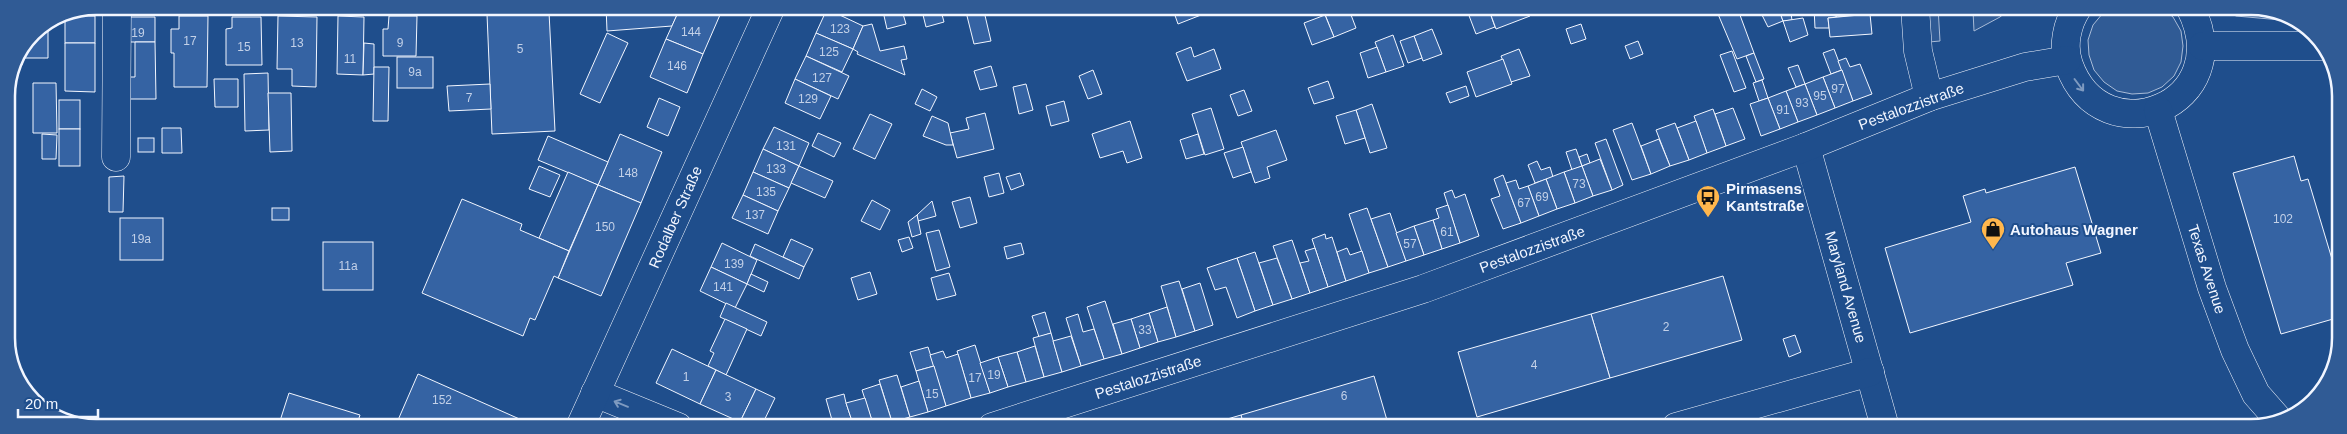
<svg xmlns="http://www.w3.org/2000/svg" width="2347" height="434" font-family="Helvetica,sans-serif">
<style>
.built{fill:#305b95;stroke:#a8bbd7}
.building{fill:#3563a3;stroke:#f2f6ff}
.lines{fill:none;stroke-linecap:round;stroke-linejoin:round}
.minor-casing{stroke:#f2f6ff;stroke-width:29}
.major-casing{stroke:#f2f6ff;stroke-width:29}
.minor{stroke:#1f4e8c;stroke-width:28}
.major{stroke:#1f4e8c;stroke-width:28}
.oneway{stroke:#7e9ac0}
.labels{text-anchor:middle;dominant-baseline:central;stroke-width:4;stroke-linejoin:round;paint-order:stroke}
.number-label{font-size:12px;fill:#c3d1e8}
.street-label{font-size:15px;fill:#f2f6ff;stroke:#1f4e8c}
.poi-label{font-size:15px;font-weight:bold;fill:#f2f6ff;stroke:#1f4e8c;text-anchor:start}
.rim{fill:none;stroke:#f2f6ff;stroke-width:2.5}
</style>
<rect width="100%" height="100%" fill="#1f4e8c"/>
<g class="built">
<polygon points="1927,7 1938,7 1940,41 1929,42"/>
<polygon points="1950,7 2012,7 2000,17 1974,31 1973,11 1950,12"/>
<polygon points="2111,7 2161,7 2173,17 2181,31 2183,46 2181,62 2174,76 2162,87 2148,93 2132,94 2117,91 2104,82 2094,70 2089,55 2088,40 2093,25 2103,13"/>
<polygon points="2220,7 2263,7 2292,21 2236,16"/>
</g>
<g class="building">
<polygon points="606,6 681,6 672,26 607,31"/>
<polygon points="681,6 723,8 703,54 666,39"/>
<polygon points="840,7 856,7 857,10 855,13"/>
<polygon points="882,7 901,7 906,24 887,29"/>
<polygon points="921,7 940,7 944,22 926,27"/>
<polygon points="971,7 983,7 991,41 974,44 965,8"/>
<polygon points="1172,7 1198,7 1201,15 1178,24"/>
<polygon points="1322,7 1348,7 1356,28 1334,37"/>
<polygon points="1484,7 1488,7 1495,27 1476,34 1468,13"/>
<polygon points="1488,7 1527,7 1530,16 1496,29"/>
<polygon points="1715,7 1737,7 1754,53 1737,59"/>
<polygon points="1758,7 1778,7 1783,21 1768,27"/>
<polygon points="1778,7 1790,7 1792,20 1783,21"/>
<polygon points="1836,7 1869,7 1870,14 1836,17"/>
<polygon points="1814,8 1836,8 1836,17 1828,18 1829,28 1815,28"/>
<polygon points="827,9 863,26 853,49 816,33"/>
<polygon points="549,12 555,131 492,134 487,14"/>
<polygon points="1870,14 1872,34 1830,37 1828,18"/>
<polygon points="1325,15 1334,37 1312,45 1304,23"/>
<rect x="65" y="16" width="30" height="27"/>
<polygon points="179,16 208,16 207,87 174,87 174,53 171,53 171,29 179,29"/>
<polygon points="278,16 317,17 316,87 292,86 292,69 277,69"/>
<polygon points="338,16 364,17 363,75 337,74"/>
<polygon points="389,16 417,16 416,56 383,56 383,29 388,29"/>
<polygon points="128,17 155,17 155,42 121,42"/>
<polygon points="232,17 261,17 262,65 226,65 226,29 232,28"/>
<polygon points="1803,18 1808,35 1790,42 1783,21"/>
<polygon points="48,22 48,58 16,58 33,32"/>
<polygon points="872,24 880,51 904,46 907,59 901,60 905,75 857,54 858,52 853,49 863,26"/>
<polygon points="1581,24 1586,39 1571,44 1566,29"/>
<polygon points="1432,29 1442,54 1423,61 1414,36"/>
<polygon points="607,33 628,43 600,103 580,94"/>
<polygon points="816,33 853,49 842,72 806,56"/>
<polygon points="1393,35 1404,66 1386,72 1375,42"/>
<polygon points="1414,36 1422,58 1408,63 1400,41"/>
<polygon points="666,39 703,54 687,93 650,77"/>
<polygon points="1638,41 1643,54 1630,59 1625,46"/>
<polygon points="135,42 155,42 156,99 127,99 127,77 135,77"/>
<polygon points="65,43 95,43 95,92 65,91"/>
<polygon points="364,43 374,44 374,74 363,75"/>
<polygon points="1191,47 1194,57 1214,49 1221,69 1187,81 1176,53"/>
<polygon points="1377,47 1386,72 1368,78 1360,53"/>
<polygon points="1519,49 1530,76 1511,82 1501,56"/>
<polygon points="1834,49 1842,70 1831,74 1823,53"/>
<polygon points="1732,51 1746,88 1734,92 1720,55"/>
<polygon points="1754,53 1764,79 1756,82 1746,56"/>
<polygon points="806,56 849,76 838,99 795,79"/>
<polygon points="16,57 22,58 22,65 12,65"/>
<rect x="397" y="57" width="36" height="31"/>
<polygon points="1846,58 1850,67 1860,64 1872,94 1853,101 1838,61"/>
<polygon points="1503,59 1512,84 1476,97 1467,72"/>
<polygon points="1798,65 1805,84 1796,87 1788,68"/>
<polygon points="991,66 997,86 980,90 974,71"/>
<polygon points="374,67 389,67 388,121 373,121"/>
<polygon points="1093,70 1102,94 1088,99 1079,76"/>
<polygon points="1842,70 1853,101 1835,108 1823,77"/>
<polygon points="268,73 269,130 245,131 244,74"/>
<polygon points="1823,77 1835,108 1817,115 1805,84"/>
<polygon points="214,79 238,79 238,107 215,107"/>
<polygon points="795,79 831,96 820,119 785,103"/>
<polygon points="1762,80 1768,98 1759,101 1753,83"/>
<polygon points="1328,81 1334,98 1314,104 1308,88"/>
<polygon points="33,83 56,83 57,133 33,133"/>
<polygon points="490,84 491,109 449,111 447,86"/>
<polygon points="1026,84 1033,110 1019,114 1013,87"/>
<polygon points="1805,84 1817,115 1798,122 1786,91"/>
<polygon points="1466,86 1469,96 1450,103 1446,93"/>
<polygon points="922,89 937,97 930,111 915,104"/>
<polygon points="1244,90 1252,111 1238,116 1230,95"/>
<polygon points="1786,91 1798,122 1780,129 1768,98"/>
<polygon points="268,93 291,93 292,151 270,152"/>
<polygon points="659,98 680,107 668,136 647,127"/>
<polygon points="1768,98 1780,129 1761,136 1750,104"/>
<rect x="59" y="100" width="21" height="29"/>
<polygon points="1064,101 1069,121 1051,126 1046,106"/>
<polygon points="1372,104 1387,148 1370,153 1356,110"/>
<polygon points="1211,108 1224,149 1205,155 1192,114"/>
<polygon points="1733,108 1745,139 1726,146 1715,114"/>
<polygon points="1713,109 1726,146 1707,153 1694,116"/>
<polygon points="1356,110 1365,138 1345,144 1336,116"/>
<polygon points="985,113 994,149 957,158 950,133 969,129 966,118"/>
<polygon points="870,114 892,124 875,159 853,149"/>
<polygon points="932,116 948,123 953,145 946,145 923,136"/>
<polygon points="1130,121 1142,158 1127,163 1123,151 1100,158 1092,134"/>
<polygon points="1696,121 1707,153 1689,160 1677,128"/>
<polygon points="1632,123 1651,174 1632,180 1613,130"/>
<polygon points="1675,123 1689,160 1670,166 1656,130"/>
<polygon points="774,127 809,143 799,166 763,149"/>
<polygon points="162,128 181,128 182,153 162,153"/>
<rect x="59" y="129" width="21" height="37"/>
<polygon points="1276,130 1287,160 1267,167 1270,178 1255,183 1241,142"/>
<polygon points="818,133 841,143 834,157 812,146"/>
<polygon points="42,134 57,135 56,159 42,159"/>
<polygon points="620,134 662,152 641,203 598,185"/>
<polygon points="1198,134 1204,154 1186,159 1180,140"/>
<polygon points="548,136 608,162 598,185 538,160"/>
<rect x="138" y="138" width="16" height="14"/>
<polygon points="1606,139 1623,185 1612,190 1595,143"/>
<polygon points="1659,139 1670,166 1651,174 1641,146"/>
<polygon points="1243,147 1251,172 1233,178 1224,153"/>
<polygon points="763,149 799,166 789,188 753,172"/>
<polygon points="1576,149 1582,166 1572,170 1566,152"/>
<polygon points="1587,154 1590,163 1582,166 1579,157"/>
<polygon points="2294,156 2301,181 2308,179 2332,259 2340,257 2340,317 2281,334 2233,173"/>
<polygon points="1600,159 1612,190 1593,196 1582,166"/>
<polygon points="1537,161 1541,170 1550,167 1553,177 1535,183 1528,165"/>
<polygon points="539,166 560,175 550,197 529,189"/>
<polygon points="799,166 833,181 825,198 791,183"/>
<polygon points="1582,166 1593,196 1575,203 1564,172"/>
<polygon points="2075,167 2101,253 2066,263 2073,285 1910,333 1885,248 1971,222 1963,196 1985,189 1986,193"/>
<polygon points="568,172 598,185 569,251 539,238"/>
<polygon points="753,172 789,188 778,211 743,195"/>
<polygon points="1564,172 1575,203 1557,209 1546,179"/>
<polygon points="999,173 1004,193 989,197 984,177"/>
<polygon points="1020,173 1024,185 1011,190 1006,177"/>
<polygon points="1503,175 1521,223 1503,229 1491,199 1500,196 1494,179"/>
<polygon points="124,176 123,212 109,212 109,177"/>
<polygon points="1546,179 1557,209 1539,216 1528,186"/>
<polygon points="1516,180 1519,189 1528,186 1539,216 1521,223 1506,183"/>
<polygon points="598,185 641,203 601,296 558,278"/>
<polygon points="1452,190 1455,198 1465,194 1479,236 1460,243 1444,193"/>
<polygon points="743,195 778,211 768,234 732,218"/>
<polygon points="970,197 977,223 960,228 952,202"/>
<polygon points="462,199 522,224 520,230 569,251 558,278 554,276 535,320 530,318 523,336 422,293"/>
<polygon points="872,200 890,210 880,230 861,221"/>
<polygon points="932,201 936,216 918,221 917,215"/>
<polygon points="1448,205 1460,243 1442,249 1433,220 1439,218 1436,209"/>
<rect x="272" y="208" width="17" height="12"/>
<polygon points="1367,208 1388,267 1369,273 1349,214"/>
<polygon points="1390,213 1406,261 1388,267 1371,219"/>
<polygon points="917,215 921,234 912,237 908,222"/>
<rect x="120" y="218" width="43" height="42"/>
<polygon points="1433,220 1442,249 1424,255 1414,226"/>
<polygon points="1414,226 1424,255 1406,261 1396,233"/>
<polygon points="939,230 950,267 936,271 926,233"/>
<polygon points="1325,234 1326,239 1332,237 1346,281 1328,287 1312,239"/>
<polygon points="909,237 913,248 902,252 898,240"/>
<polygon points="791,239 813,249 804,267 783,257"/>
<polygon points="1292,240 1310,293 1292,299 1273,246"/>
<rect x="323" y="242" width="50" height="48"/>
<polygon points="722,243 757,260 747,284 711,267"/>
<polygon points="1021,243 1024,254 1007,259 1004,247"/>
<polygon points="755,244 804,267 799,279 750,256"/>
<polygon points="1315,248 1328,287 1310,293 1300,263 1309,261 1305,251"/>
<polygon points="1347,248 1350,255 1362,251 1369,273 1346,281 1337,252"/>
<polygon points="1255,252 1273,305 1255,311 1237,258"/>
<polygon points="1237,258 1255,311 1237,318 1226,287 1215,290 1207,268"/>
<polygon points="1277,258 1292,299 1273,305 1259,263"/>
<polygon points="711,267 747,284 735,308 700,291"/>
<polygon points="870,272 877,294 858,300 851,278"/>
<polygon points="949,273 956,295 937,300 931,278"/>
<polygon points="751,274 768,282 764,292 747,284"/>
<polygon points="1723,276 1742,340 1610,378 1591,314"/>
<polygon points="1179,281 1195,331 1176,337 1161,286"/>
<polygon points="1200,283 1213,325 1195,331 1182,289"/>
<polygon points="1105,301 1122,354 1104,359 1087,307"/>
<polygon points="726,303 767,322 761,336 720,317"/>
<polygon points="1167,307 1176,337 1158,342 1149,313"/>
<polygon points="1045,312 1051,333 1039,337 1032,316"/>
<polygon points="1149,313 1158,342 1140,348 1131,319"/>
<polygon points="1078,314 1083,332 1094,329 1104,359 1081,366 1066,318"/>
<polygon points="1591,314 1610,378 1477,417 1458,352"/>
<polygon points="725,319 747,329 726,375 708,366 714,353 710,351"/>
<polygon points="1131,319 1140,348 1122,354 1113,324"/>
<polygon points="1051,333 1062,372 1044,377 1033,338"/>
<polygon points="1795,335 1801,352 1789,357 1783,339"/>
<polygon points="1071,336 1081,366 1062,372 1053,341"/>
<polygon points="975,345 990,393 971,398 957,351"/>
<polygon points="1035,346 1044,377 1026,382 1017,352"/>
<polygon points="928,347 934,366 916,371 910,352"/>
<polygon points="672,349 716,370 700,404 656,383"/>
<polygon points="943,351 946,358 958,354 971,398 946,406 930,355"/>
<polygon points="1017,352 1026,382 1008,387 998,357"/>
<polygon points="998,357 1008,387 990,393 980,363"/>
<polygon points="934,366 946,406 928,412 916,371"/>
<polygon points="716,370 756,389 740,422 700,404"/>
<polygon points="418,374 533,425 532,427 395,427"/>
<polygon points="897,375 910,417 892,422 879,380"/>
<polygon points="1374,376 1389,427 1244,427 1241,415"/>
<polygon points="919,381 928,412 910,417 901,387"/>
<polygon points="880,384 892,422 874,427 862,390"/>
<polygon points="756,389 775,398 761,427 749,427 740,422"/>
<polygon points="289,393 360,415 356,427 278,427"/>
<polygon points="844,394 846,403 854,427 834,427 826,399"/>
<polygon points="865,398 874,427 854,427 846,403"/>
<polygon points="1241,415 1244,427 1200,427"/>
<polygon points="832,420 834,427 812,427 812,426"/>
</g>
<g class="lines">
<g class="minor-casing">
<g id="minor">
<polyline points="1915,7 1918,51 1929,97"/>
<path d="M 2078,7 C 2067,23 2062,46 2069,65 C 2103,159 2240,104 2190,7"/>
<polyline points="2158,110 2212,288 2235,350 2256,394 2278,419"/>
<polyline points="1806,147 1885,427"/>
<polyline points="116,157 117,6"/>
<polyline points="595,393 678,427"/>
<polyline points="992,427 1423,289 1806,147 1929,97 2025,67 2067,60"/>
<polyline points="1676,427 1870,372"/>
</g>
</g>
<g class="major-casing">
<g id="major">
<polyline points="2203,46 2321,46"/>
<polyline points="580,427 771,7"/>
</g>
</g>
<use href="#minor" class="minor"/>
<use href="#major" class="major"/>
</g>
<defs><path id="oneway-shaft" d="M-6 0H5M1.5-3L5.5 0L1.5 3" fill="none" stroke-width="1.6" stroke-linecap="round" stroke-linejoin="round" transform="scale(1.25)"/></defs>
<g class="oneway">
<use href="#oneway-shaft" transform="translate(2079 85) rotate(53)"/>
<use href="#oneway-shaft" transform="translate(621 404) rotate(-158)"/>
</g>
<defs>
<g id="bus-pin" transform="scale(1.25)"><path d="M0 17L-7.5 6A9.5 9.5 0 1 1 7.5 6Z" fill="#ffb74d" stroke="#1f4e8c"/><path d="M-5-6H5V4H4V6H2V4H-2V6H-4V4H-5ZM-3.5-4V0h7V-4ZM-3.5 1.2v1.5H-2V1.2ZM2 1.2v1.5H3.5V1.2Z" fill="#111"/></g>
<g id="shop-pin" transform="scale(1.25)"><path d="M0 17L-7.5 6A9.5 9.5 0 1 1 7.5 6Z" fill="#ffb74d" stroke="#1f4e8c"/><path d="M-5-2.5h2.3a2.7 3.5 0 0 1 5.4 0H5L5.5 6h-11ZM-1.5-2.5h3a1.5 2.3 0 0 0-3 0Z" fill="#111"/></g>
</defs>
<g fill-rule="evenodd">
<use href="#bus-pin" x="1708" y="197"/>
<use href="#shop-pin" x="1993" y="229"/>
</g>
<g class="labels">
<g class="number-label">
<text x="840" y="29">123</text>
<text x="691" y="32">144</text>
<text x="138" y="33">19</text>
<text x="190" y="41">17</text>
<text x="297" y="43">13</text>
<text x="400" y="43">9</text>
<text x="244" y="47">15</text>
<text x="520" y="49">5</text>
<text x="829" y="52">125</text>
<text x="350" y="59">11</text>
<text x="677" y="66">146</text>
<text x="415" y="72">9a</text>
<text x="822" y="78">127</text>
<text x="1838" y="89">97</text>
<text x="1820" y="96">95</text>
<text x="469" y="98">7</text>
<text x="808" y="99">129</text>
<text x="1802" y="103">93</text>
<text x="1783" y="110">91</text>
<text x="786" y="146">131</text>
<text x="776" y="169">133</text>
<text x="628" y="173">148</text>
<text x="1579" y="184">73</text>
<text x="766" y="192">135</text>
<text x="1542" y="197">69</text>
<text x="1524" y="203">67</text>
<text x="755" y="215">137</text>
<text x="2283" y="219">102</text>
<text x="605" y="227">150</text>
<text x="1447" y="232">61</text>
<text x="141" y="239">19a</text>
<text x="1410" y="244">57</text>
<text x="734" y="264">139</text>
<text x="348" y="266">11a</text>
<text x="723" y="287">141</text>
<text x="1666" y="327">2</text>
<text x="1145" y="330">33</text>
<text x="1534" y="365">4</text>
<text x="994" y="375">19</text>
<text x="686" y="377">1</text>
<text x="975" y="378">17</text>
<text x="932" y="394">15</text>
<text x="1344" y="396">6</text>
<text x="728" y="397">3</text>
<text x="442" y="400">152</text>
</g>
<g class="street-label">
<text transform="translate(1911 106) rotate(-20)">Pestalozzistraße</text>
<text transform="translate(675 217) rotate(-66)">Rodalber Straße</text>
<text transform="translate(1532 249) rotate(-20)">Pestalozzistraße</text>
<text transform="translate(2207 269) rotate(72)">Texas Avenue</text>
<text transform="translate(1846 287) rotate(74)">Maryland Avenue</text>
<text transform="translate(1148 377) rotate(-18)">Pestalozzistraße</text>
</g>
<g class="poi-label">
<text x="1726" y="188">Pirmasens<tspan x="1726" dy="17">Kantstraße</tspan></text>
<text x="2010" y="229">Autohaus Wagner</text>
</g>
</g>
<path d="M0 0H2347V434H0ZM96 15H2251A81 81 0 0 1 2332 96V338A81 81 0 0 1 2251 419H96A81 81 0 0 1 15 338V96A81 81 0 0 1 96 15Z" fill="#305b95" fill-rule="evenodd"/>
<path class="rim" d="M96 15H2251A81 81 0 0 1 2332 96V338A81 81 0 0 1 2251 419H96A81 81 0 0 1 15 338V96A81 81 0 0 1 96 15Z"/>
<path d="M18 409v8h80v-8" fill="none" stroke="#f2f6ff" stroke-width="2.5"/>
<text x="25" y="409" font-size="15" fill="#f2f6ff" stroke="#1f4e8c" stroke-width="4" paint-order="stroke">20 m</text>
</svg>
